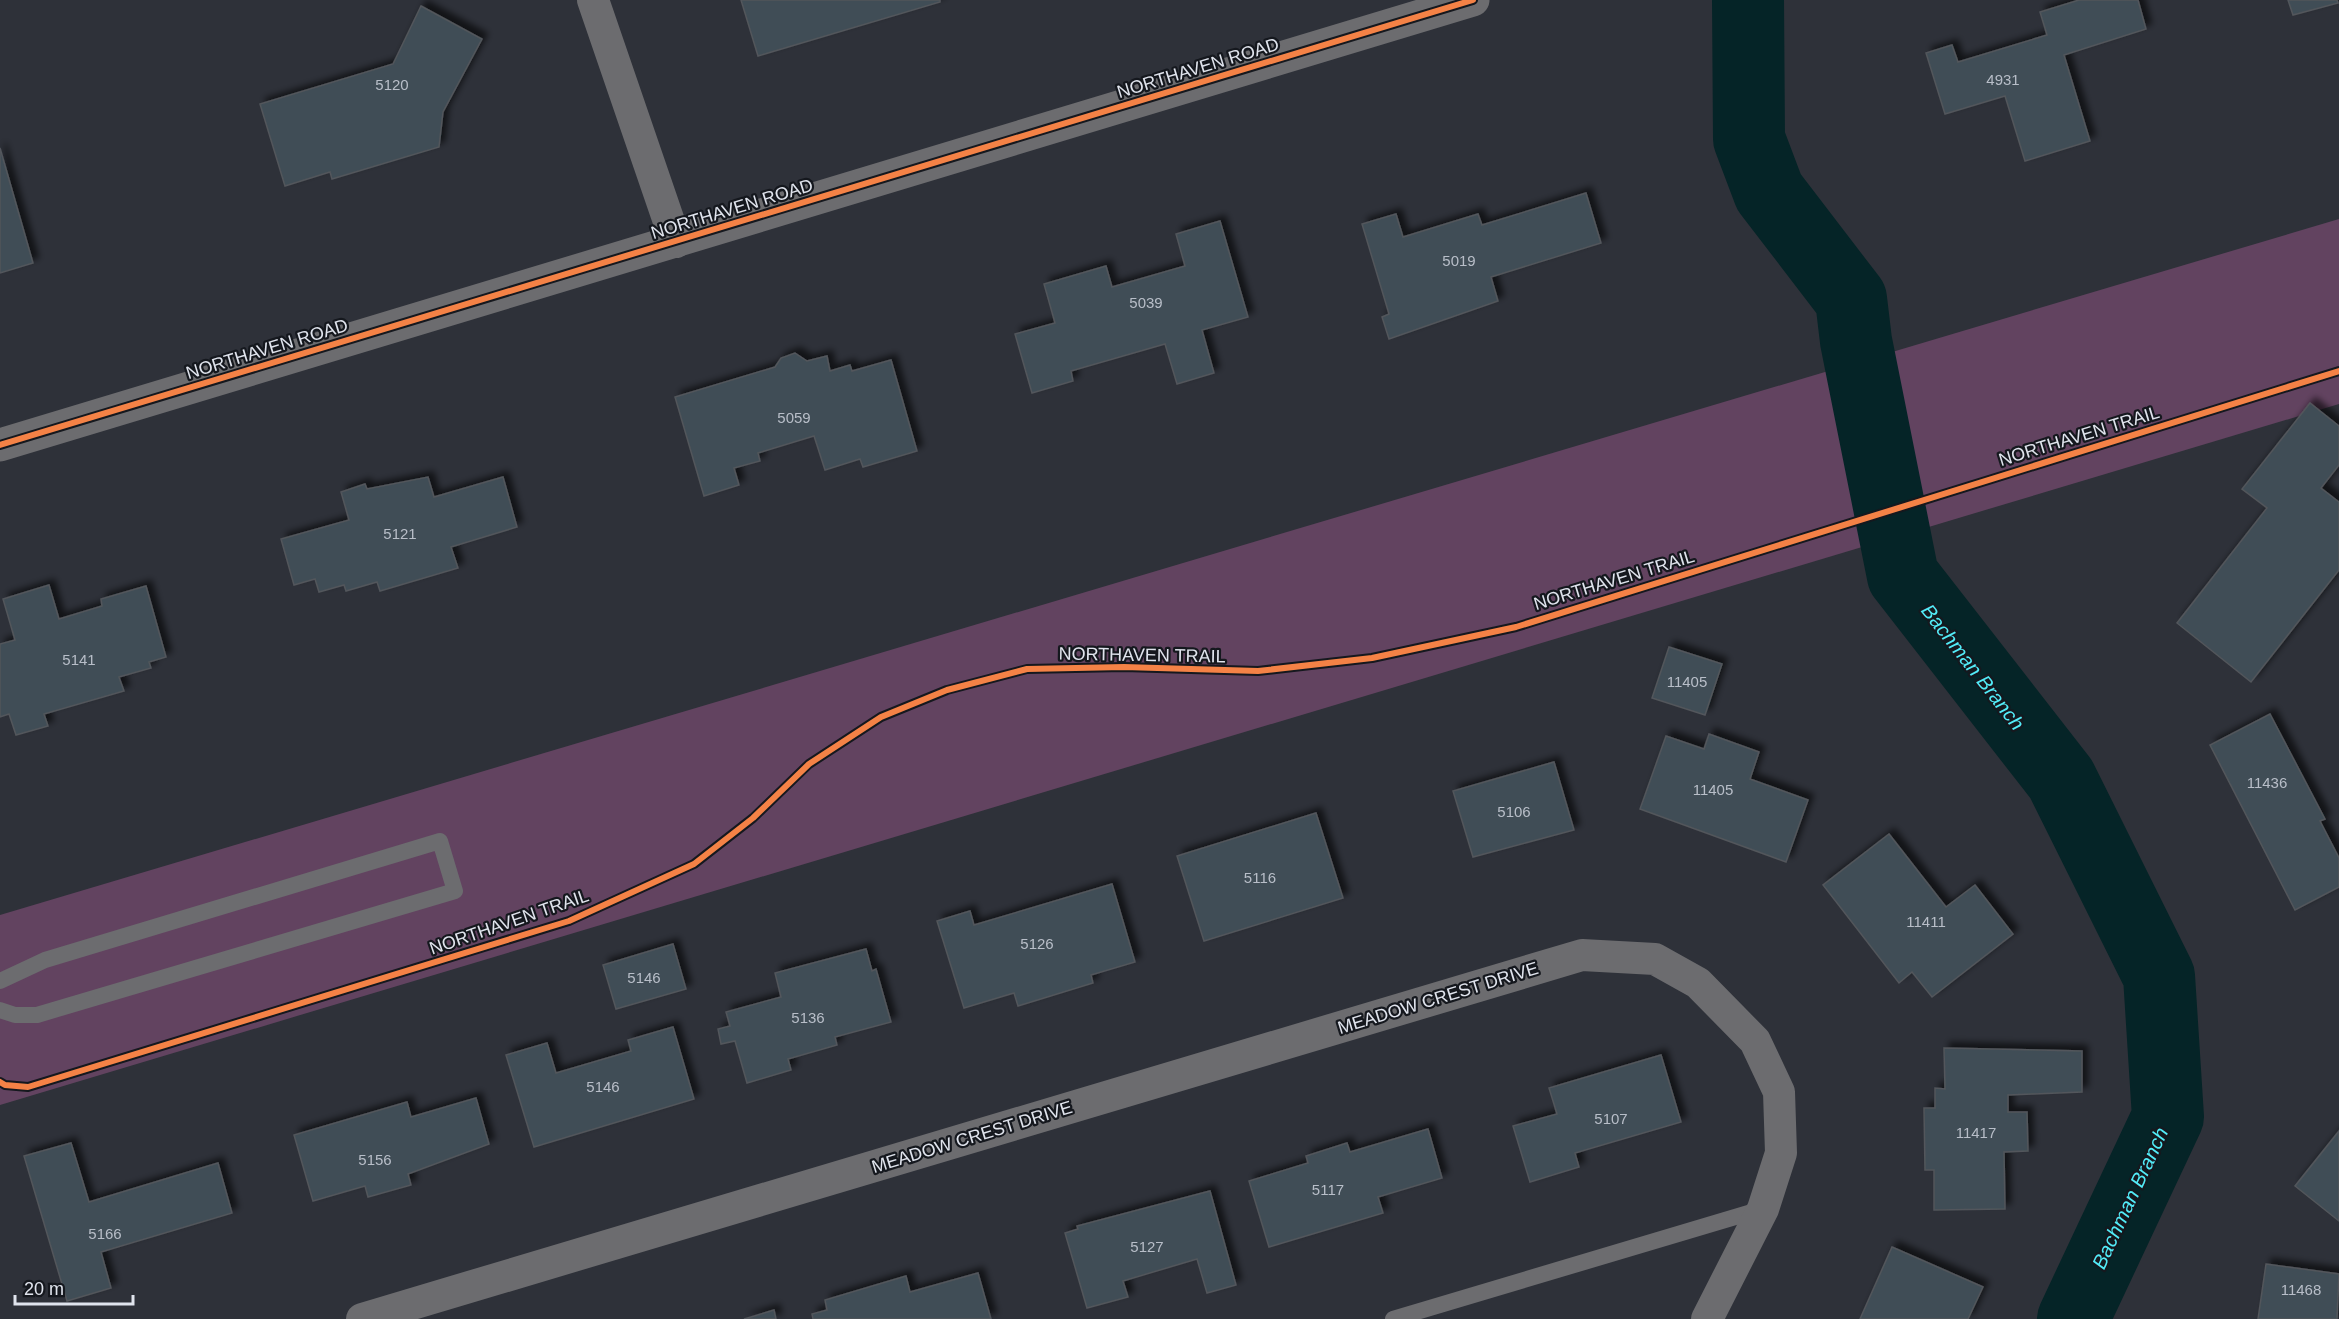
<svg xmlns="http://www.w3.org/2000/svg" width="2339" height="1319" font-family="Arial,sans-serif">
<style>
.green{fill:#624360}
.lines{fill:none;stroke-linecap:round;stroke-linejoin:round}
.river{stroke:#052427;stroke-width:72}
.building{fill:#414e57;stroke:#52565b;stroke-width:1.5;filter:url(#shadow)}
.service{stroke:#6c6c6f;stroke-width:16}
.minor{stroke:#6c6c6f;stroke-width:32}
.tertiary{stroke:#6c6c6f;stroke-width:33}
.cycleway-casing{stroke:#15181e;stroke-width:10}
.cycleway{stroke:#f48246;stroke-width:6}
.labels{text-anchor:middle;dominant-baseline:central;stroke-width:4.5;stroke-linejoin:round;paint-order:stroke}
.number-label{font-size:15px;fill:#b8bec8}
.street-label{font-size:18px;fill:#e0e4ed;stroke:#15181e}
.water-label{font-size:20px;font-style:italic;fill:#52ebf7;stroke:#15181e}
</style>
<defs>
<filter id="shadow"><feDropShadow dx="5.5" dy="-5.5" stdDeviation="3" flood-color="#0009"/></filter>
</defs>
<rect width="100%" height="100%" fill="#2e3139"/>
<polygon class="green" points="2339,219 2339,404 0,1105 0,915"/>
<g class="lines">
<polyline class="river" points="1748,0 1749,139 1769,192 1851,299 1856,341 1903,576 2061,779 2159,976 2168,1117 2073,1319"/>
</g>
<g class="building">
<polygon points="741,0 940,0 940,2 758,56"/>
<polygon points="2079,0 2138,0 2146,29 2064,55 2090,141 2025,161 2005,96 1945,114 1926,53 1952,45 1958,62 2047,35 2040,12"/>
<polygon points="2288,0 2337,0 2338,3 2293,15"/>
<polygon points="421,6 482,39 443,112 439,147 332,179 330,172 285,186 260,104 393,64"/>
<polygon points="0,148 33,263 0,273"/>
<polygon points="1586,193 1601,243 1491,277 1498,301 1389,339 1382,317 1389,314 1362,224 1396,214 1403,237 1478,214 1482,225"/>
<polygon points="1220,221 1248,317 1202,330 1214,373 1177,384 1165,344 1071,371 1073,381 1032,393 1015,334 1055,323 1044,284 1106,266 1112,287 1185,266 1176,234"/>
<polygon points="795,353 807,361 827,356 830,371 850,365 852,371 891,360 917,451 863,467 860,459 825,470 814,436 758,453 760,461 734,468 739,485 704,496 675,397 775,367 781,358"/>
<polygon points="2310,403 2339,426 2339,465 2321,488 2339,502 2339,570 2251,682 2177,623 2267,508 2242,489"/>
<polygon points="428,477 434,497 503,477 517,527 451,547 458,568 380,591 377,582 346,591 344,585 319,592 315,579 294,585 281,539 349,520 341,492 365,484 367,489"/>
<polygon points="49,585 59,619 102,606 101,599 146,586 166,657 149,662 151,668 119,677 124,691 44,714 48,726 16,735 9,714 0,717 0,644 15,640 3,599"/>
<polygon points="1669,647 1722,664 1705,715 1652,698"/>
<polygon points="2270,714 2325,819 2320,821 2339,858 2339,887 2295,910 2210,745"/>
<polygon points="1709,734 1759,752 1750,779 1808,800 1786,862 1640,809 1666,736 1704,749"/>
<polygon points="1554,762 1574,830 1473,857 1453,791"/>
<polygon points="1316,813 1343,898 1204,941 1177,856"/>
<polygon points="1889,834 1946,907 1975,885 2013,934 1932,997 1912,972 1899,983 1823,885"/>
<polygon points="1112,884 1135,962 1091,975 1093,983 1018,1006 1014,993 964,1008 937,921 970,911 974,925"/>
<polygon points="673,944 686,989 616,1009 603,965"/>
<polygon points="866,949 872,971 876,969 891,1022 835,1037 837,1045 788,1059 791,1070 747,1083 735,1041 721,1044 718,1029 730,1026 726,1012 781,997 775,973"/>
<polygon points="673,1027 694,1099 534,1147 506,1055 547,1043 556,1073 631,1051 628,1040"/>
<polygon points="1944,1048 2082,1051 2082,1092 2008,1095 2008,1112 2027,1112 2028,1151 2004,1152 2005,1209 1934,1210 1934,1170 1925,1170 1924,1108 1935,1108 1935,1088 1945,1089"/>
<polygon points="1661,1055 1681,1122 1575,1153 1579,1167 1530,1182 1513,1126 1557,1114 1549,1088"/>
<polygon points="476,1098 489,1144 408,1174 411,1185 368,1197 365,1186 313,1201 294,1135 407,1102 411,1117"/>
<polygon points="1428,1129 1442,1178 1378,1197 1383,1213 1269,1247 1249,1181 1308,1163 1306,1156 1347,1143 1350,1152"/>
<polygon points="2339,1131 2339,1221 2295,1186"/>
<polygon points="71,1143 89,1202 218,1163 232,1213 101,1252 111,1288 67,1301 24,1156"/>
<polygon points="1210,1191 1236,1285 1207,1293 1197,1259 1123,1281 1128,1297 1087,1308 1065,1233 1078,1229 1077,1226"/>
<polygon points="1892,1247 1983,1287 1968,1319 1860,1319"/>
<polygon points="2266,1264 2339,1274 2337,1319 2258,1319"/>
<polygon points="978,1273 991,1319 813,1319 812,1314 827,1310 825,1300 906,1276 910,1292"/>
<polygon points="774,1310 776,1319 744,1319 751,1317"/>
</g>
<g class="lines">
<g class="service">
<polyline points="0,981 45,960 440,841 455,891 37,1015 15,1015 0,1010"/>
<polyline points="1393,1319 1762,1209"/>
</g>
<g class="minor">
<polyline points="593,0 676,242"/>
<polyline points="362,1319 1582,955 1655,959 1698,983 1755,1041 1779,1092 1781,1153 1763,1209 1707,1319"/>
</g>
<polyline class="tertiary" points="0,445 1473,0"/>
<g class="cycleway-casing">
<g id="cycleway">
<polyline points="0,445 1473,0"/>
<polyline points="0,1082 5,1085 28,1087 569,921 694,864 753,818 809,764 881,717 947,690 1027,669 1124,667 1258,671 1372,658 1516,627 2339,371"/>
</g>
</g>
<use href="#cycleway" class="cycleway"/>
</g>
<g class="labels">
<g class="number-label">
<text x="2003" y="79">4931</text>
<text x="392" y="84">5120</text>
<text x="1459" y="260">5019</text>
<text x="1146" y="302">5039</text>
<text x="794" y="417">5059</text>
<text x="400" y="533">5121</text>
<text x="79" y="659">5141</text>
<text x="1687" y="681">11405</text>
<text x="2267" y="782">11436</text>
<text x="1713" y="789">11405</text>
<text x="1514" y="811">5106</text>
<text x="1260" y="877">5116</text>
<text x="1926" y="921">11411</text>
<text x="1037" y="943">5126</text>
<text x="644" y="977">5146</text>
<text x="808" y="1017">5136</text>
<text x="603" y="1086">5146</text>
<text x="1611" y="1118">5107</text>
<text x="1976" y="1132">11417</text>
<text x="375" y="1159">5156</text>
<text x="1328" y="1189">5117</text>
<text x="105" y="1233">5166</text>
<text x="1147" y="1246">5127</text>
<text x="2301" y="1289">11468</text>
</g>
<g class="street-label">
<text transform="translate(1198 68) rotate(-17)">NORTHAVEN ROAD</text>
<text transform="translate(732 209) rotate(-17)">NORTHAVEN ROAD</text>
<text transform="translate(267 349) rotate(-17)">NORTHAVEN ROAD</text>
<text transform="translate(2079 436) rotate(-17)">NORTHAVEN TRAIL</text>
<text transform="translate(1614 580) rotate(-17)">NORTHAVEN TRAIL</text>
<text transform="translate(1142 655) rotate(1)">NORTHAVEN TRAIL</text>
<text transform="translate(509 922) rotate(-19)">NORTHAVEN TRAIL</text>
<text transform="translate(1438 998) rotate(-17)">MEADOW CREST DRIVE</text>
<text transform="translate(972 1137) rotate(-17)">MEADOW CREST DRIVE</text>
</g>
<g class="water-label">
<text transform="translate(1973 667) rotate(52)">Bachman Branch</text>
<text transform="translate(2130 1198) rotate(-65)">Bachman Branch</text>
</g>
</g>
<path d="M15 1295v9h118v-9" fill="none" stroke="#e0e4ed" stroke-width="3"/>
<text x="24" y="1295" font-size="18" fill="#e0e4ed" stroke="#15181e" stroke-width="4.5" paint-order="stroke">20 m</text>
</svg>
